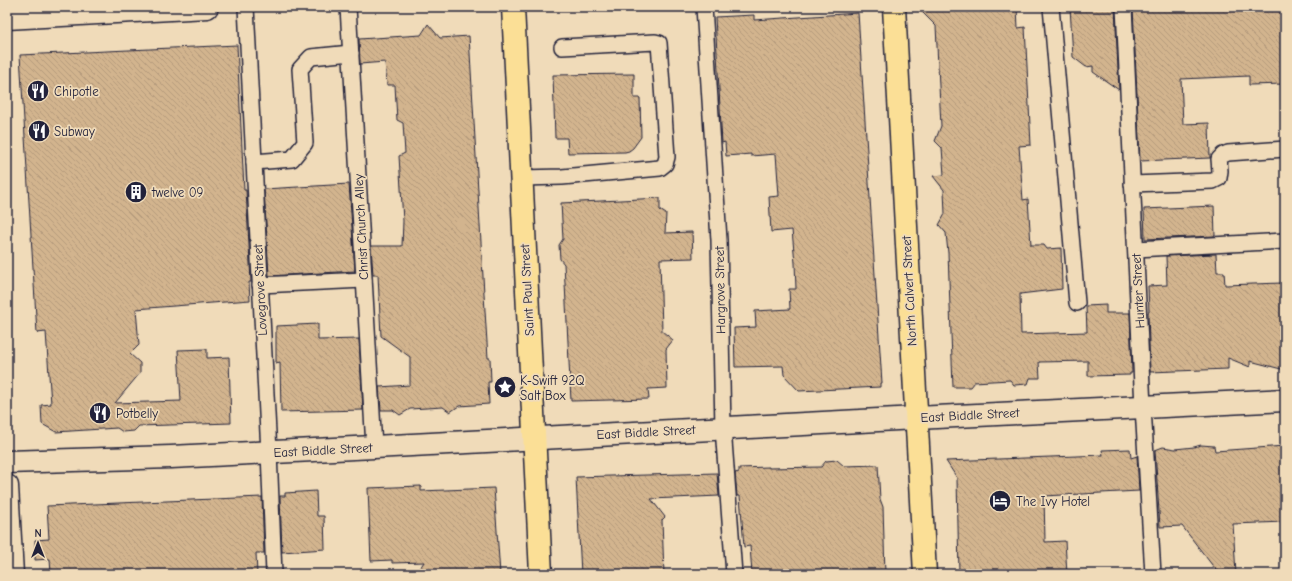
<svg xmlns="http://www.w3.org/2000/svg" width="1292" height="581" font-family="'Comic Neue',sans-serif">
<style>
.building{fill:url(#building-back-hatch);stroke:#22223b}
.lines{fill:none;stroke-linecap:round;stroke-linejoin:round}
.service-casing{stroke:#22223b;stroke-width:18}
.secondary-casing{stroke:#22223b;stroke-width:25}
.primary-casing{stroke:#22223b;stroke-width:25}
.service{stroke:#f0dbb9;stroke-width:15}
.secondary{stroke:#f0dbb9;stroke-width:22}
.primary{stroke:#fbdf96;stroke-width:22}
.labels{text-anchor:middle;dominant-baseline:central;stroke-width:3.5;stroke-linejoin:round;paint-order:stroke}
.poi-label{font-size:13px;fill:#22223b;stroke:#f0dbb9;text-anchor:start}
.street-label{font-size:13px;fill:#22223b;stroke:#f0dbb9}
</style>
<defs>
<pattern id="building-back-hatch" width="6" height="6" patternUnits="userSpaceOnUse"><rect width="6" height="6" fill="#d2b48e"/><path d="M-1 5l2 2M0 0l6 6M5-1l2 2" fill="none" stroke="#b49a7b"/></pattern>
</defs>
<rect width="100%" height="100%" fill="#f0dbb9"/>
<filter id="ink" filterUnits="userSpaceOnUse"><feTurbulence type="fractalNoise" baseFrequency=".025" numOctaves="2"/><feDisplacementMap in="SourceGraphic" scale="8" xChannelSelector="R" yChannelSelector="G"/><feConvolveMatrix kernelMatrix="1 2 1 2 8 2 1 2 1" color-interpolation-filters="sRGB"/></filter>
<g filter="url(#ink)">
<g class="building">
<polygon points="948,7 1017,7 1018,28 1025,27 1031,145 1019,146 1023,200 1028,199 1031,245 1044,245 1047,249 1061,248 1062,289 1020,294 1021,334 1087,332 1086,306 1106,305 1106,313 1130,313 1132,373 1130,373 1130,375 1088,376 1088,361 1039,362 1040,378 1030,378 1028,384 1014,385 1010,380 974,382 970,387 953,387 948,253 946,233 939,225 945,214 944,190 933,176 944,175 942,148 935,141 941,126 936,26 919,9"/>
<polygon points="1070,7 1115,7 1119,90 1093,72 1093,66 1086,67 1073,57"/>
<polygon points="1133,7 1285,7 1285,84 1249,85 1249,76 1181,79 1183,124 1209,123 1210,158 1140,161"/>
<polygon points="858,13 882,383 880,383 880,387 799,391 784,375 783,366 735,367 734,328 756,327 755,311 790,309 789,289 796,289 795,263 792,230 771,232 769,197 779,196 776,154 751,156 751,154 726,156 725,142 722,143 715,17 754,15 754,20"/>
<polygon points="428,24 440,38 469,36 485,311 488,358 490,358 491,382 488,382 489,404 459,406 450,412 443,407 410,409 400,415 393,410 381,410 379,387 410,385 410,357 381,336 378,275 373,275 371,246 402,246 403,221 399,156 405,153 403,123 397,120 395,85 387,85 385,62 360,64 359,39 421,35"/>
<polygon points="237,45 244,190 246,190 251,282 249,282 250,300 136,309 139,345 130,354 140,363 140,373 115,403 181,401 178,350 207,349 207,358 229,357 231,423 139,426 134,431 123,432 117,428 56,432 42,424 41,405 51,404 46,332 37,333 20,55"/>
<polygon points="634,74 634,98 640,98 641,137 633,148 629,151 625,152 568,153 567,138 555,138 553,75"/>
<polygon points="349,184 355,271 269,276 264,189"/>
<polygon points="660,198 660,210 666,214 665,233 692,232 693,258 660,259 662,331 673,340 666,349 667,388 648,389 649,399 571,401 564,264 560,259 559,245 563,239 561,203"/>
<polygon points="1214,206 1215,236 1145,239 1144,209"/>
<polygon points="1216,254 1217,272 1224,272 1225,285 1282,283 1284,309 1285,309 1285,370 1250,361 1250,367 1228,358 1228,369 1150,372 1148,312 1149,312 1148,286 1167,285 1166,256"/>
<polygon points="318,324 318,340 359,339 363,410 281,412 280,362 276,363 276,326"/>
<polygon points="1201,445 1214,446 1215,451 1285,446 1285,522 1233,524 1236,574 1219,574 1182,526 1160,527 1155,450 1163,447 1175,449 1194,447"/>
<polygon points="1130,449 1131,458 1137,456 1139,491 1044,496 1045,542 1065,541 1067,574 959,574 957,478 946,461 1103,455 1102,450"/>
<polygon points="837,460 844,466 878,465 880,499 883,507 885,574 752,574 750,546 744,547 740,496 737,496 735,473 739,472 739,468 769,467 769,468 821,467 826,461"/>
<polygon points="717,473 719,496 651,499 665,517 662,520 664,574 581,574 576,477"/>
<polygon points="421,486 421,491 494,488 500,574 416,574 424,562 392,563 392,560 371,561 368,488"/>
<polygon points="316,491 317,516 324,516 325,549 282,552 280,496 285,496 285,493"/>
<polygon points="262,497 264,553 256,553 257,574 51,574 50,559 35,560 35,540 49,539 47,506"/>
</g>
<g class="lines">
<g class="service-casing">
<g id="service">
<polyline points="246,7 269,452 274,574"/>
<polyline points="348,7 374,447"/>
<polyline points="704,7 719,240 723,428 734,574"/>
<polyline points="1051,7 1077,303"/>
<polyline points="1124,7 1143,407 1153,574"/>
<polyline points="254,162 292,159 305,143 300,69 311,57 351,53"/>
<polyline points="521,178 562,177 660,168 665,164 667,157 659,43 655,42 562,47"/>
<polyline points="1132,184 1213,181 1219,178 1220,171 1219,159 1223,155 1228,153 1285,149"/>
<polyline points="1136,249 1285,241"/>
<polyline points="260,285 364,280"/>
</g>
</g>
<g class="secondary-casing">
<g id="secondary">
<polyline points="7,18 207,7"/>
<polyline points="7,462 171,457 374,447 916,418 1285,400"/>
<polyline points="7,486 12,574"/>
</g>
</g>
<g class="primary-casing">
<g id="primary">
<polyline points="513,7 541,574"/>
<polyline points="894,7 925,574"/>
</g>
</g>
<use href="#service" class="service"/>
<use href="#secondary" class="secondary"/>
<use href="#primary" class="primary"/>
</g>
</g>
<defs>
<g id="restaurant-disc" transform="scale(1.15)"><circle r="9.5" fill="#22223b" stroke="#f0dbb9"/><path d="M-5-6h1v4h1v-4h1v4h1v-4h1v5L-1.5 .5V6h-2V.5L-5-1ZM5-6V6H3V1.5H1.5Q1.5-4 5-6Z" fill="#fff"/></g>
<g id="building-disc" transform="scale(1.15)"><circle r="9.5" fill="#22223b" stroke="#f0dbb9"/><path d="M-4-6H4V6H1V3H-1V6H-4ZM-2.5-4.3h1.7v1.8h-1.7ZM.8-4.3h1.7v1.8H.8ZM-2.5-1h1.7V.8h-1.7ZM.8-1h1.7V.8H.8Z" fill="#fff"/></g>
<g id="sight-disc" transform="scale(1.15)"><circle r="9.5" fill="#22223b" stroke="#f0dbb9"/><path d="M0-6L1.8-2.2L6-1.7L2.9 1.2L3.7 5.4L0 3.3L-3.7 5.4L-2.9 1.2L-6-1.7L-1.8-2.2Z" fill="#fff"/></g>
<g id="hotel-disc" transform="scale(1.15)"><circle r="9.5" fill="#22223b" stroke="#f0dbb9"/><path d="M-6-4.5h1.5V1H6V5H4.5V3h-9V5H-6ZM-4 0a1.8 1.8 0 1 1 3.6 0ZM.5 0V-2.5h3Q6-2.5 6 0Z" fill="#fff"/></g>
</defs>
<g fill-rule="evenodd">
<use href="#restaurant-disc" x="38" y="91"/>
<use href="#restaurant-disc" x="39" y="131"/>
<use href="#building-disc" x="136" y="192"/>
<use href="#sight-disc" x="505" y="387"/>
<use href="#restaurant-disc" x="100" y="413"/>
<use href="#hotel-disc" x="1000" y="501"/>
</g>
<g class="labels">
<g class="poi-label">
<text x="54" y="91">Chipotle</text>
<text x="54" y="131">Subway</text>
<text x="152" y="192">twelve 09</text>
<text x="520" y="380">K-Swift 92Q<tspan x="520" dy="15">Salt Box</tspan></text>
<text x="116" y="413">Potbelly</text>
<text x="1016" y="501">The Ivy Hotel</text>
</g>
<g class="street-label">
<text transform="translate(361 227) rotate(-93)">Christ Church Alley</text>
<text transform="translate(260 290) rotate(-93)">Lovegrove Street</text>
<text transform="translate(527 290) rotate(-93)">Saint Paul Street</text>
<text transform="translate(720 290) rotate(-91)">Hargrove Street</text>
<text transform="translate(909 291) rotate(-93)">North Calvert Street</text>
<text transform="translate(1138 291) rotate(-93)">Hunter Street</text>
<text transform="translate(970 415) rotate(-3)">East Biddle Street</text>
<text transform="translate(646 432) rotate(-3)">East Biddle Street</text>
<text transform="translate(323 450) rotate(-3)">East Biddle Street</text>
</g>
</g>
<rect width="1292" height="581" fill="none" stroke="#f0dbb9" stroke-width="24"/>
<rect x="12" y="12" width="1268" height="557" fill="none" stroke="#22223b" stroke-width="1.5" filter="url(#ink)"/>
<g transform="translate(38 543)" stroke="#f0dbb9" stroke-width="3" paint-order="stroke">
<path d="M0-3L7 15L0 10L-7 15Z" fill="#22223b"/>
<text y="-6" font-size="11" font-weight="bold" text-anchor="middle" fill="#22223b">N</text>
</g>
</svg>
